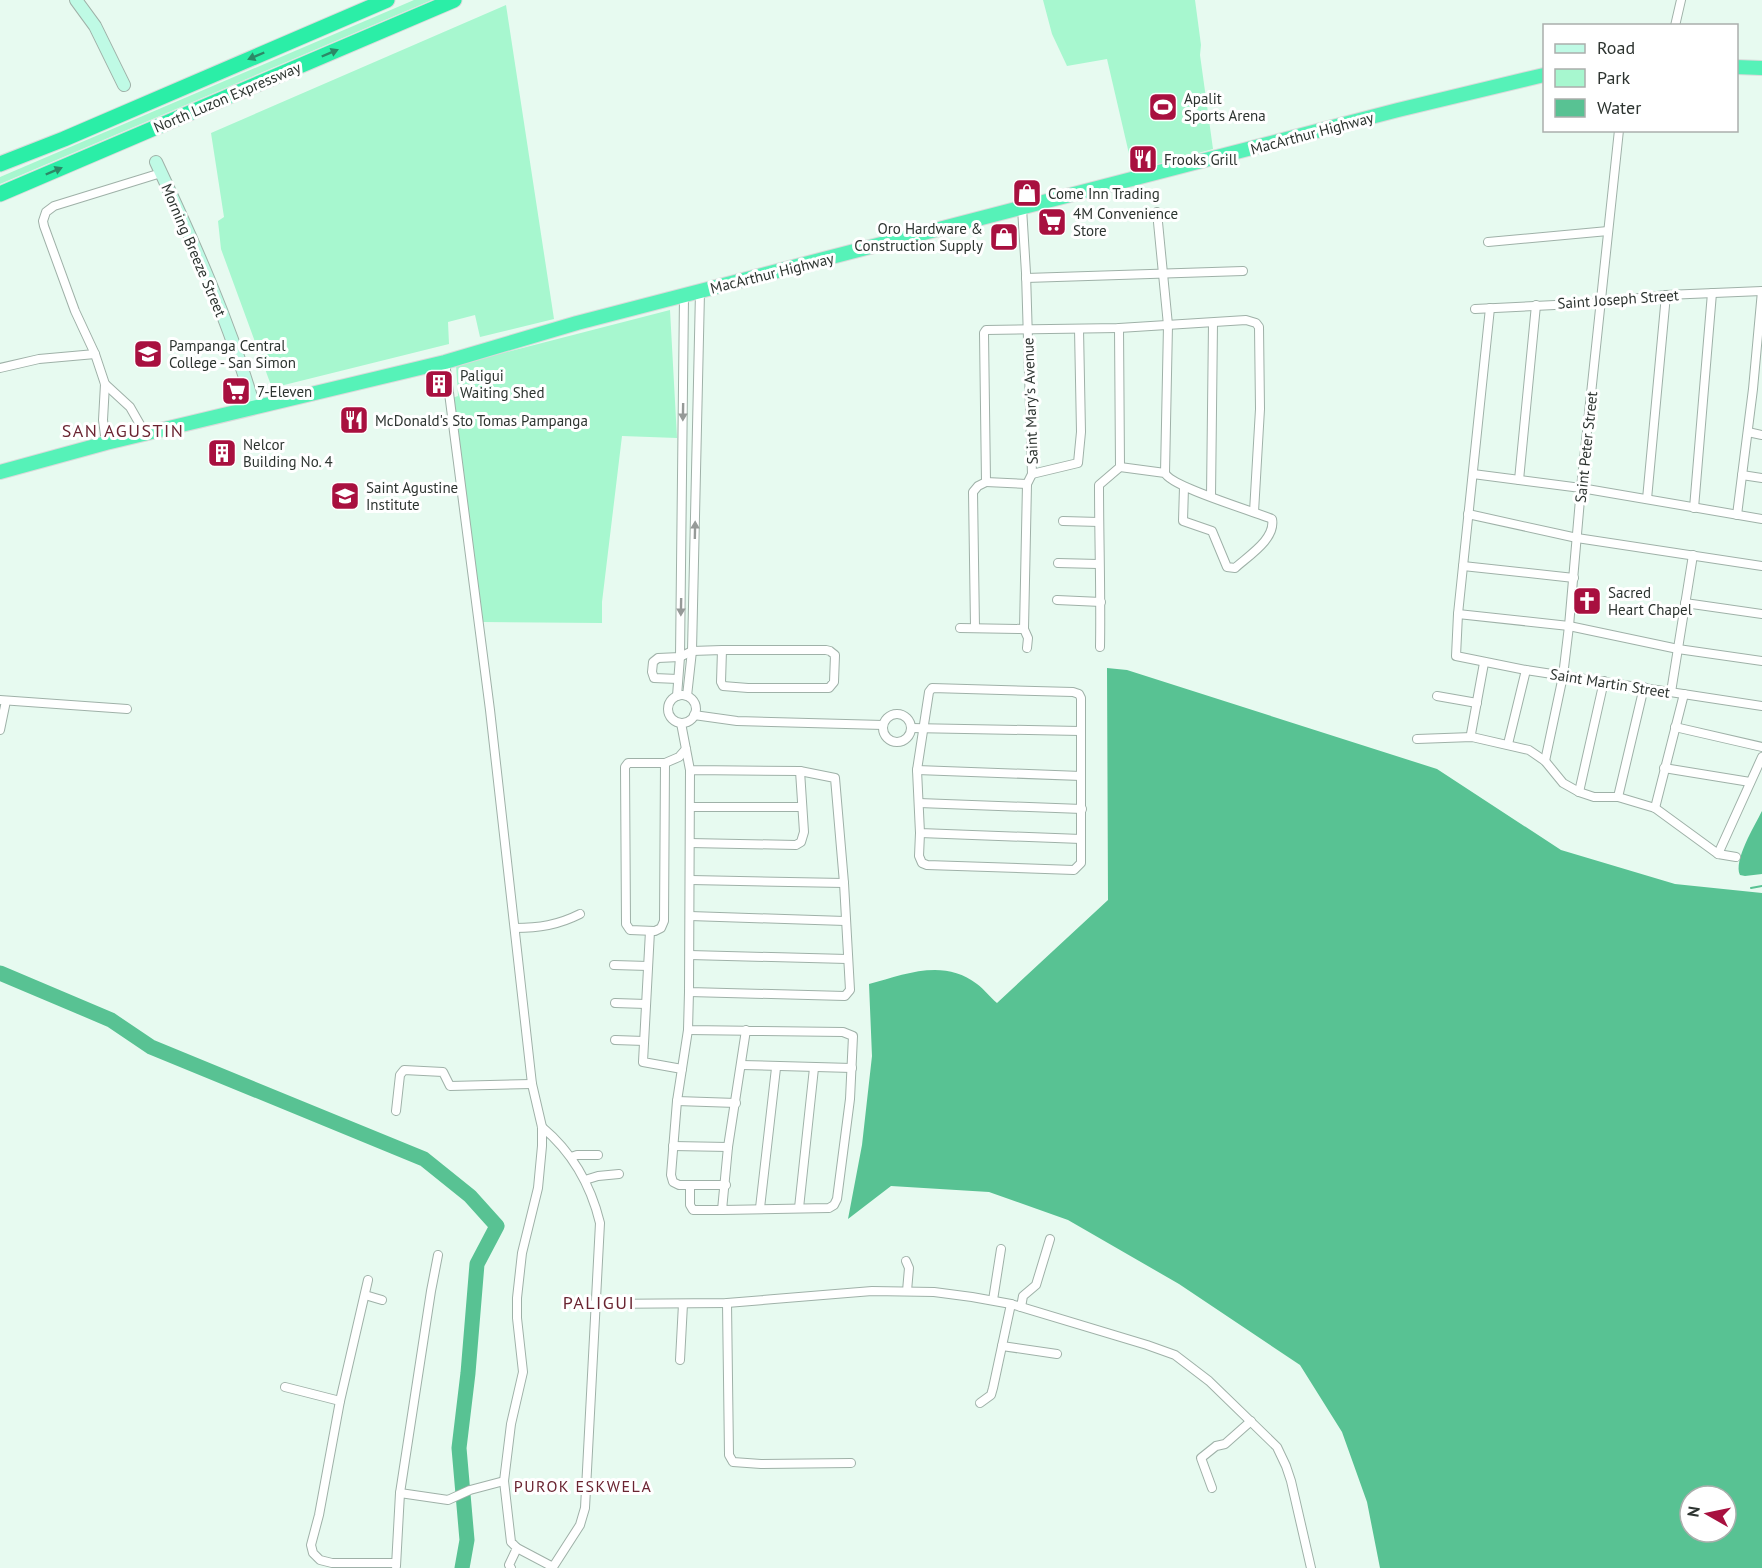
<svg xmlns="http://www.w3.org/2000/svg" width="1762" height="1568" font-family="'PT Sans',sans-serif">
<style>
.green{fill:#a7f7cf}
.water{fill:#58c293;fill-rule:evenodd}
.lines{fill:none;stroke-linecap:round;stroke-linejoin:round}
.stream{stroke:#58c293;stroke-width:2}
.river{stroke:#58c293;stroke-width:15}
.minor-casing{stroke:#9fb1a8;stroke-width:10}
.secondary-casing{stroke:#9fb1a8;stroke-width:14}
.trunk-casing{stroke:#d9dada;stroke-width:16}
.motorway-casing{stroke:#d9dada;stroke-width:17}
.minor{stroke:#fff;stroke-width:8}
.secondary{stroke:#bffae5;stroke-width:12}
.trunk{stroke:#56f2b8;stroke-width:14}
.motorway{stroke:#2beea7;stroke-width:15}
.oneway{fill:#2c8866}
.oneway2{fill:#969a98}
.labels{text-anchor:middle;dominant-baseline:central;stroke-width:6;stroke-linejoin:round;paint-order:stroke}
.street-label{font-size:15px;fill:#2d3430;stroke:#fff}
.poi-label{font-size:15px;fill:#2d3430;stroke:#fff;text-anchor:start}
.neighbourhood-label{font-size:16px;letter-spacing:1.5px;fill:#6a2431;stroke:#fff}
.quarter-label{font-size:18px;letter-spacing:1.5px;fill:#6a2431;stroke:#fff}
</style>
<rect width="100%" height="100%" fill="#e7faf0"/>
<g class="green">
<polygon points="414,0 432,0 0,184 0,177"/>
<polygon points="1043,0 1195,0 1201,45 1200,55 1213,149 1133,171 1107,59 1067,66 1052,34"/>
<polygon points="506,5 554,319 480,337 475,315 448,322 449,344 272,388 221,249 218,221 224,217 211,133"/>
<polygon points="670,310 677,438 622,436 602,602 602,623 483,622 452,398 458,396 456,365"/>
</g>
<g class="water">
<path d="M 1107,668 L 1127,670 L 1437,769 L 1561,850 L 1675,884 L 1762,893 L 1762,1568 L 1380,1568 L 1367,1502 L 1342,1432 L 1300,1365 L 1179,1284 L 1068,1220 L 989,1192 L 891,1186 L 848,1219 L 862,1145 L 872,1056 L 869,984 C 905,974 944,958 977,984 C 984,989 990,997 997,1003 L 1108,900 ZM 1690,1496 L 1726,1496 L 1726,1532 L 1690,1532 Z"/>
<path d="M 1762,811 L 1762,874 L 1745,876 L 1740,875 C 1733,861 1755,825 1762,811 Z"/>
</g>
<g class="lines">
<polyline class="stream" points="1751,888 1762,886"/>
<polyline class="river" points="0,973 111,1020 151,1047 424,1159 470,1196 497,1226 477,1264 468,1373 459,1448 467,1540 462,1568"/>
<g class="minor-casing">
<g id="minor">
<polyline points="1675,26 1681,0"/>
<polyline points="1022,208 1026,273 1032,474 1027,484 1024,629 1028,638 1027,648"/>
<polyline points="1157,212 1168,325 1165,473"/>
<polyline points="1488,242 1608,231"/>
<polyline points="1026,278 1243,271"/>
<polyline points="1490,308 1458,614 1456,656 1526,670 1762,706"/>
<polyline points="1475,309 1596,303 1666,295 1762,291"/>
<polyline points="445,362 490,710 532,1084 542,1127 542,1146 538,1188 522,1253 517,1298 517,1318 523,1372 511,1424 504,1481 511,1542 517,1548 509,1565 511,1568"/>
<polyline points="0,368 39,359 95,354"/>
<polyline points="105,384 130,407 146,435"/>
<polyline points="1748,432 1762,435"/>
<polyline points="106,443 103,420 105,384 95,354 75,311 44,226 43,221 46,212 54,206 161,173"/>
<path d="M 1120,467 L 1165,473 C 1171,487 1253,511 1272,519 C 1276,539 1248,556 1235,568 L 1227,567 L 1212,531 L 1183,521 L 1184,487"/>
<polyline points="1032,474 1078,463 1081,432 1079,329"/>
<polyline points="1473,474 1581,488 1762,519"/>
<polyline points="1742,475 1762,478"/>
<polyline points="1519,480 1536,305"/>
<polyline points="986,482 1027,484"/>
<polyline points="1211,496 1213,323"/>
<polyline points="1647,499 1666,295"/>
<polyline points="1694,508 1712,293"/>
<polyline points="1468,514 1577,538 1762,566"/>
<polyline points="1737,515 1753,389 1762,291"/>
<polyline points="1063,521 1099,522"/>
<polyline points="1058,563 1098,564"/>
<polyline points="1463,566 1574,578"/>
<polyline points="1057,600 1101,602"/>
<polyline points="1685,603 1762,614"/>
<polyline points="1458,614 1569,626 1678,649 1762,661"/>
<polyline points="975,627 973,492 978,486 986,482 984,333 986,330 1119,328 1246,320 1256,323 1259,327 1260,409 1254,512"/>
<polyline points="960,628 1024,629"/>
<path d="M 1100,647 C 1101,593 1099,539 1099,485 L 1120,467 L 1119,328"/>
<polyline points="678,679 654,678 652,672 653,662 658,658 680,657 692,651 722,650 826,650 830,651 835,655 834,682 829,688 748,688 723,686 721,682 722,650"/>
<polygon points="932,688 1073,692 1079,694 1081,698 1081,839 920,833 917,770 929,692"/>
<polyline points="1671,692 1693,555"/>
<circle cx="682" cy="709" r="14"/>
<polyline points="677,696 680,657 684,296"/>
<polyline points="687,696 692,651 700,292"/>
<polyline points="1437,696 1477,703"/>
<polyline points="0,700 127,709"/>
<circle cx="897" cy="728" r="14"/>
<polyline points="694,715 737,721 883,725"/>
<polyline points="681,723 690,770 689,992 845,996 850,990 844,883 835,778 800,771 690,770"/>
<polyline points="1675,727 1762,747"/>
<polyline points="911,728 1080,731"/>
<polyline points="0,730 6,701"/>
<polyline points="1472,737 1471,734 1484,663"/>
<polyline points="1417,739 1472,737 1529,750 1545,761 1563,783 1579,792 1594,797 1618,797 1655,808 1718,854 1736,857"/>
<polyline points="1508,744 1526,670"/>
<polyline points="1545,761 1563,676 1569,626 1581,488 1619,130"/>
<polyline points="665,763 628,763 625,767 626,924 630,930 655,931 661,928 664,921 665,763 679,757 686,749"/>
<polyline points="1664,768 1750,782"/>
<polyline points="917,770 1081,776"/>
<polyline points="1579,792 1604,681"/>
<polyline points="1618,797 1644,687"/>
<polyline points="919,803 1082,809"/>
<polyline points="690,807 802,807"/>
<polyline points="1655,808 1684,694"/>
<polyline points="920,833 919,856 922,863 927,865 1074,870 1081,863 1081,839"/>
<polyline points="690,843 796,845 801,842 804,832 800,771"/>
<polyline points="1718,854 1762,757"/>
<polyline points="691,880 844,883"/>
<polyline points="690,916 845,921"/>
<path d="M 515,928 C 539,928 558,925 580,914"/>
<polyline points="650,931 643,1062 682,1069"/>
<polyline points="690,955 847,959"/>
<polyline points="614,965 648,966"/>
<polyline points="689,992 688,1030 843,1032 853,1036 850,1099 837,1199 834,1205 829,1208 722,1210 728,1147 746,1030"/>
<polyline points="615,1003 646,1004"/>
<polyline points="688,1030 677,1101 671,1175 673,1182 679,1185 726,1185"/>
<polyline points="615,1040 644,1041"/>
<polyline points="741,1065 852,1068"/>
<polyline points="677,1101 736,1103"/>
<polyline points="396,1111 400,1075 404,1070 443,1072 450,1086 532,1084"/>
<polyline points="673,1146 728,1147"/>
<polyline points="571,1157 577,1155 598,1155"/>
<polyline points="585,1180 598,1176 619,1174"/>
<polyline points="690,1186 690,1205 693,1210 722,1210"/>
<polyline points="760,1208 776,1068"/>
<polyline points="799,1208 814,1068"/>
<polyline points="906,1261 909,1268 907,1291"/>
<polyline points="368,1280 340,1401 319,1515 311,1545 313,1553 320,1560 332,1563 396,1563"/>
<polyline points="365,1295 382,1300"/>
<polyline points="993,1300 1001,1249"/>
<polyline points="727,1303 729,1455 733,1462 761,1464 851,1463"/>
<polyline points="594,1304 727,1303 872,1291 934,1292 972,1297 1011,1304 1147,1345 1175,1355 1209,1381 1277,1447 1286,1466 1291,1481 1311,1568"/>
<polyline points="1021,1307 1023,1296 1036,1285 1050,1239"/>
<polyline points="1002,1346 1057,1354"/>
<polyline points="680,1360 683,1304"/>
<polyline points="285,1387 340,1401"/>
<polyline points="980,1403 991,1395 993,1388 1011,1304"/>
<polyline points="1212,1488 1201,1458 1216,1446 1225,1444 1251,1421"/>
<polyline points="400,1493 448,1500 470,1490 504,1481"/>
<path d="M 517,1548 L 553,1567 L 580,1525 L 585,1508 L 600,1223 C 591,1186 572,1152 542,1127"/>
<polyline points="396,1566 400,1493 431,1291 438,1255"/>
</g>
</g>
<g class="secondary-casing">
<g id="secondary">
<polyline points="76,0 95,26 124,85"/>
<path d="M 156,162 C 193,241 230,323 254,407"/>
</g>
</g>
<g class="trunk-casing">
<g id="trunk">
<polyline points="1736,67 1762,68"/>
<polyline points="0,472 106,443 445,362 577,323 1398,110 1544,75"/>
</g>
</g>
<g class="motorway-casing">
<g id="motorway">
<polyline points="0,164 64,139 387,0"/>
<polyline points="0,194 454,0"/>
</g>
</g>
<use href="#minor" class="minor"/>
<use href="#secondary" class="secondary"/>
<use href="#trunk" class="trunk"/>
<use href="#motorway" class="motorway"/>
</g>
<defs><path id="oneway-solid" d="M-6-.8H1V-3.2L6.5 0L1 3.2V.8H-6Z" transform="scale(1.5)"/></defs>
<g class="oneway">
<use href="#oneway-solid" transform="translate(330 53) rotate(-23)"/>
<use href="#oneway-solid" transform="translate(256 56) rotate(157)"/>
<use href="#oneway-solid" transform="translate(54 171) rotate(-23)"/>
</g>
<g class="oneway2">
<use href="#oneway-solid" transform="translate(683 412) rotate(91)"/>
<use href="#oneway-solid" transform="translate(695 530) rotate(-89)"/>
<use href="#oneway-solid" transform="translate(681 607) rotate(91)"/>
</g>
<defs>
<g id="stadium-square" transform="scale(1.5)"><rect x="-9" y="-9" width="18" height="18" rx="4" fill="#a8103f" stroke="#fff"/><path d="M0-5a6.5 5 0 1 0 0 10a6.5 5 0 1 0 0-10ZM-3.5-1.8h7v3.6h-7Z" fill="#fff"/></g>
<g id="restaurant-square" transform="scale(1.5)"><rect x="-9" y="-9" width="18" height="18" rx="4" fill="#a8103f" stroke="#fff"/><path d="M-5-6h1v4h1v-4h1v4h1v-4h1v5L-1.5 .5V6h-2V.5L-5-1ZM5-6V6H3V1.5H1.5Q1.5-4 5-6Z" fill="#fff"/></g>
<g id="shop-square" transform="scale(1.5)"><rect x="-9" y="-9" width="18" height="18" rx="4" fill="#a8103f" stroke="#fff"/><path d="M-5-2.5h2.3a2.7 3.5 0 0 1 5.4 0H5L5.5 6h-11ZM-1.5-2.5h3a1.5 2.3 0 0 0-3 0Z" fill="#fff"/></g>
<g id="supermarket-square" transform="scale(1.5)"><rect x="-9" y="-9" width="18" height="18" rx="4" fill="#a8103f" stroke="#fff"/><path d="M-6-5.5h2.5l.6 2H6L4.5 2H-2.5L-4.4-4H-6ZM-1.5 3.2a1.3 1.3 0 1 0 .1 0ZM3 3.2a1.3 1.3 0 1 0 .1 0Z" fill="#fff"/></g>
<g id="university-square" transform="scale(1.5)"><rect x="-9" y="-9" width="18" height="18" rx="4" fill="#a8103f" stroke="#fff"/><path d="M0-5L7-2L0 1L-7-2ZM-4 1L0 2.5L4 1V4Q0 6-4 4Z" fill="#fff"/></g>
<g id="building-square" transform="scale(1.5)"><rect x="-9" y="-9" width="18" height="18" rx="4" fill="#a8103f" stroke="#fff"/><path d="M-4-6H4V6H1V3H-1V6H-4ZM-2.5-4.3h1.7v1.8h-1.7ZM.8-4.3h1.7v1.8H.8ZM-2.5-1h1.7V.8h-1.7ZM.8-1h1.7V.8H.8Z" fill="#fff"/></g>
<g id="school-square" transform="scale(1.5)"><rect x="-9" y="-9" width="18" height="18" rx="4" fill="#a8103f" stroke="#fff"/><path d="M0-5L7-2L0 1L-7-2ZM-4 1L0 2.5L4 1V4Q0 6-4 4Z" fill="#fff"/></g>
<g id="church-square" transform="scale(1.5)"><rect x="-9" y="-9" width="18" height="18" rx="4" fill="#a8103f" stroke="#fff"/><path d="M-1.2-6h2.4v3.5h3.3v2.4h-3.3V6h-2.4V-.1h-3.3v-2.4h3.3Z" fill="#fff"/></g>
</defs>
<g fill-rule="evenodd">
<use href="#stadium-square" x="1163" y="107"/>
<use href="#restaurant-square" x="1143" y="159"/>
<use href="#shop-square" x="1027" y="193"/>
<use href="#supermarket-square" x="1052" y="222"/>
<use href="#shop-square" x="1004" y="237"/>
<use href="#university-square" x="148" y="354"/>
<use href="#building-square" x="439" y="384"/>
<use href="#supermarket-square" x="236" y="391"/>
<use href="#restaurant-square" x="354" y="420"/>
<use href="#building-square" x="222" y="453"/>
<use href="#school-square" x="345" y="496"/>
<use href="#church-square" x="1587" y="601"/>
</g>
<g class="labels">
<g class="street-label">
<text transform="translate(227 97) rotate(-23)">North Luzon Expressway</text>
<text transform="translate(1312 133) rotate(-15)">MacArthur Highway</text>
<text transform="translate(194 250) rotate(67)">Morning Breeze Street</text>
<text transform="translate(772 273) rotate(-14)">MacArthur Highway</text>
<text transform="translate(1618 299) rotate(-4)">Saint Joseph Street</text>
<text transform="translate(1030 401) rotate(-92)">Saint Mary's Avenue</text>
<text transform="translate(1586 447) rotate(-84)">Saint Peter Street</text>
<text transform="translate(1610 683) rotate(9)">Saint Martin Street</text>
</g>
<g class="poi-label">
<text x="1184" y="98">Apalit<tspan x="1184" dy="17">Sports Arena</tspan></text>
<text x="1164" y="159">Frooks Grill</text>
<text x="1048" y="193">Come Inn Trading</text>
<text x="1073" y="213">4M Convenience<tspan x="1073" dy="17">Store</tspan></text>
<text x="983" y="228" text-anchor="end">Oro Hardware &amp;<tspan x="983" dy="17">Construction Supply</tspan></text>
<text x="169" y="345">Pampanga Central<tspan x="169" dy="17">College - San Simon</tspan></text>
<text x="460" y="375">Paligui<tspan x="460" dy="17">Waiting Shed</tspan></text>
<text x="257" y="391">7-Eleven</text>
<text x="375" y="420">McDonald's Sto Tomas Pampanga</text>
<text x="243" y="444">Nelcor<tspan x="243" dy="17">Building No. 4</tspan></text>
<text x="366" y="487">Saint Agustine<tspan x="366" dy="17">Institute</tspan></text>
<text x="1608" y="592">Sacred<tspan x="1608" dy="17">Heart Chapel</tspan></text>
</g>
<g class="neighbourhood-label">
<text x="583" y="1486">PUROK ESKWELA</text>
</g>
<g class="quarter-label">
<text x="123" y="430">SAN AGUSTIN</text>
<text x="599" y="1302">PALIGUI</text>
</g>
</g>
<rect x="1543" y="24" width="195" height="108" fill="#ffffff" stroke="#abaeac" stroke-width="1.5"/>
<rect x="1555" y="44" width="30" height="9" fill="#bffae5" stroke="#abaeac" stroke-width="1.5"/>
<text x="1597" y="54" font-size="18" fill="#2d3430">Road</text>
<rect x="1555" y="69" width="30" height="18" fill="#a7f7cf" stroke="#abaeac" stroke-width="1.5"/>
<text x="1597" y="84" font-size="18" fill="#2d3430">Park</text>
<rect x="1555" y="99" width="30" height="18" fill="#58c293" stroke="#abaeac" stroke-width="1.5"/>
<text x="1597" y="114" font-size="18" fill="#2d3430">Water</text>
<g transform="translate(1708 1514) rotate(279)"><circle r="28" fill="#ffffff" stroke="#abaeac" stroke-width="1.5"/>
<path d="M0-4.5L10 22L0 15L-10 22Z" fill="#a8103f"/>
<text y="-9" font-size="16" font-weight="bold" text-anchor="middle" fill="#2d3430">N</text>
</g>
</svg>
